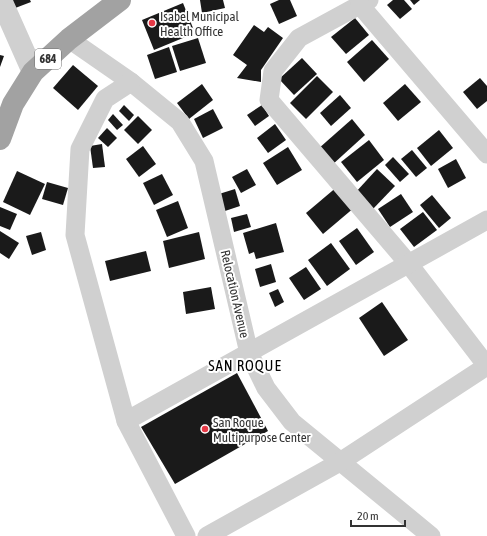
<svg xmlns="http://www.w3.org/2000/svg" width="487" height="536" font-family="'Asap Condensed',sans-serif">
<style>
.building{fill:#1a1a1a}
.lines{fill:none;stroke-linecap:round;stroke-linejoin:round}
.minor{stroke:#d0d0d0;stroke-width:19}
.tertiary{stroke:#d0d0d0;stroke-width:22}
.trunk{stroke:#a2a2a2;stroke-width:22}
.poi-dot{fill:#e63946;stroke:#fff;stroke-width:1.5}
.labels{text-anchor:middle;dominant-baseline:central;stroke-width:4;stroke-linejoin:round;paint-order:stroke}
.shield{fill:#fff;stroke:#707070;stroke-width:1}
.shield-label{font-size:12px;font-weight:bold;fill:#333}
.poi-label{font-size:13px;fill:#333;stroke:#fff;text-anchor:start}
.street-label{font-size:13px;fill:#333;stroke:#fff}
.quarter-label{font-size:15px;letter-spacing:1px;fill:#000;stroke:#fff}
</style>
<rect width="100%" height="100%" fill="#fff"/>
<g class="building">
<polygon points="6,0 30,0 31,2 10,10"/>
<polygon points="200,0 223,0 225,8 202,13"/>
<polygon points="279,0 290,0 297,16 279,24 270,4"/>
<polygon points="393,0 404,0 412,9 400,19 387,5"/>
<polygon points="410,0 420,0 414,5"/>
<polygon points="183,3 195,33 154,50 142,20"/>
<polygon points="355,18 369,35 346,54 331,37"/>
<polygon points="254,25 264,32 268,27 283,38 261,70 261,82 237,78 247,65 233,55"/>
<polygon points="198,38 206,63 180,71 172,46"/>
<polygon points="372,40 389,59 364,82 347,62"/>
<polygon points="169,47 177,72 155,79 147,55"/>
<polygon points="0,55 4,56 0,67"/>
<polygon points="302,58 317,74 294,95 279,79"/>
<polygon points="73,65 98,86 78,110 53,88"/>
<polygon points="317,76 333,92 306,119 290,103"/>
<polygon points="480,78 487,86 487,101 477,109 463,92"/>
<polygon points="202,84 213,100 189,119 177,103"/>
<polygon points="405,84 421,102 398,121 383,103"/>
<polygon points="340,95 351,108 331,126 320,113"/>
<polygon points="124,105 134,115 129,121 119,111"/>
<polygon points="262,105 269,116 255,126 247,115"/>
<polygon points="213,109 223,128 203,138 194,119"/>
<polygon points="113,114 123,125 117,130 108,120"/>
<polygon points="138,116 152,130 138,144 124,130"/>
<polygon points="352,119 365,135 332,165 318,149"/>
<polygon points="275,124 286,140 268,153 257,138"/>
<polygon points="107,128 117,138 108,147 98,138"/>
<polygon points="439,130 453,148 431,166 417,148"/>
<polygon points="369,140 384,160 357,182 341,162"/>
<polygon points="102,144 105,167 93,168 90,146"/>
<polygon points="143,146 156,164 139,177 126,159"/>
<polygon points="288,147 302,170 277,185 263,163"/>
<polygon points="412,150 427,168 416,177 401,159"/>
<polygon points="393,157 409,174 400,182 385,165"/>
<polygon points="456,159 466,178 448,188 438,169"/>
<polygon points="247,169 256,185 241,193 232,177"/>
<polygon points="377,169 395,186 372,210 355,193"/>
<polygon points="17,171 45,184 30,215 3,202"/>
<polygon points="162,174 173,195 154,205 143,183"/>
<polygon points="47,182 68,188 63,205 42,199"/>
<polygon points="338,186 355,207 323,234 306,213"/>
<polygon points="235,189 240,206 225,211 219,194"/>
<polygon points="401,194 413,212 390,227 378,209"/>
<polygon points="432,195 451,218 439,228 420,205"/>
<polygon points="178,201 188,228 167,237 156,210"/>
<polygon points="0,207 17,214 10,230 0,226"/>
<polygon points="423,212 437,230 414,247 400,229"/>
<polygon points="247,214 251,227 234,232 231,218"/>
<polygon points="276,223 284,252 256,259 254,252 249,254 243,233"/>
<polygon points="357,228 374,252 356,265 339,241"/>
<polygon points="0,231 19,243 9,259 0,253"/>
<polygon points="41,232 46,250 32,255 26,236"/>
<polygon points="199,232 205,259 169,268 163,241"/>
<polygon points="331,243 350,269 327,286 308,260"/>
<polygon points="146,251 151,271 110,281 105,261"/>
<polygon points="271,264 276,282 260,287 255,269"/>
<polygon points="306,267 321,289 304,300 289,278"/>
<polygon points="211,287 215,309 186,314 183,292"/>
<polygon points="278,289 284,302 275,307 269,293"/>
<polygon points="382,302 408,340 384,356 359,318"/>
<polygon points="237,373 268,431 175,484 141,427"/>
</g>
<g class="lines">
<g class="minor">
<polyline points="369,0 299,38 273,71 269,100 408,263 487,366"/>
<polyline points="360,5 487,154"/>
<polyline points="69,39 131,82 180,122 204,161 249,353 266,388 292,422 431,536"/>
<polyline points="131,82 105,99 80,149 75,235 126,421 186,536"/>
<polyline points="126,421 487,220"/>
<polyline points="207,536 340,462 487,366"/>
</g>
<polyline class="tertiary" points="1,0 33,72"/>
<polyline class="trunk" points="0,139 13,104 33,72 69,39 120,0"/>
</g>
<g class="poi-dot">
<circle cx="152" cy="23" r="4"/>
<circle cx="205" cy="429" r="4"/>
</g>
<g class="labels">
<rect class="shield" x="35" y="49" width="26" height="20" rx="3"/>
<g class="shield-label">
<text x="48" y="59">684</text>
</g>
<g class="poi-label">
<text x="160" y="16">Isabel Municipal<tspan x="160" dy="15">Health Office</tspan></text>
<text x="213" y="422">San Roque<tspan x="213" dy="15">Multipurpose Center</tspan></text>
</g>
<g class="street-label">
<text transform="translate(235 294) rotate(77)">Relocation Avenue</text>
</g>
<g class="quarter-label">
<text x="245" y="365">SAN ROQUE</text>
</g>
</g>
<path d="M351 520v6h54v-6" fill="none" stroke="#333333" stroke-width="2"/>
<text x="357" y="520" font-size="12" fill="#333333" stroke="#ffffff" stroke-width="3" paint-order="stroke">20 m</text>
</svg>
